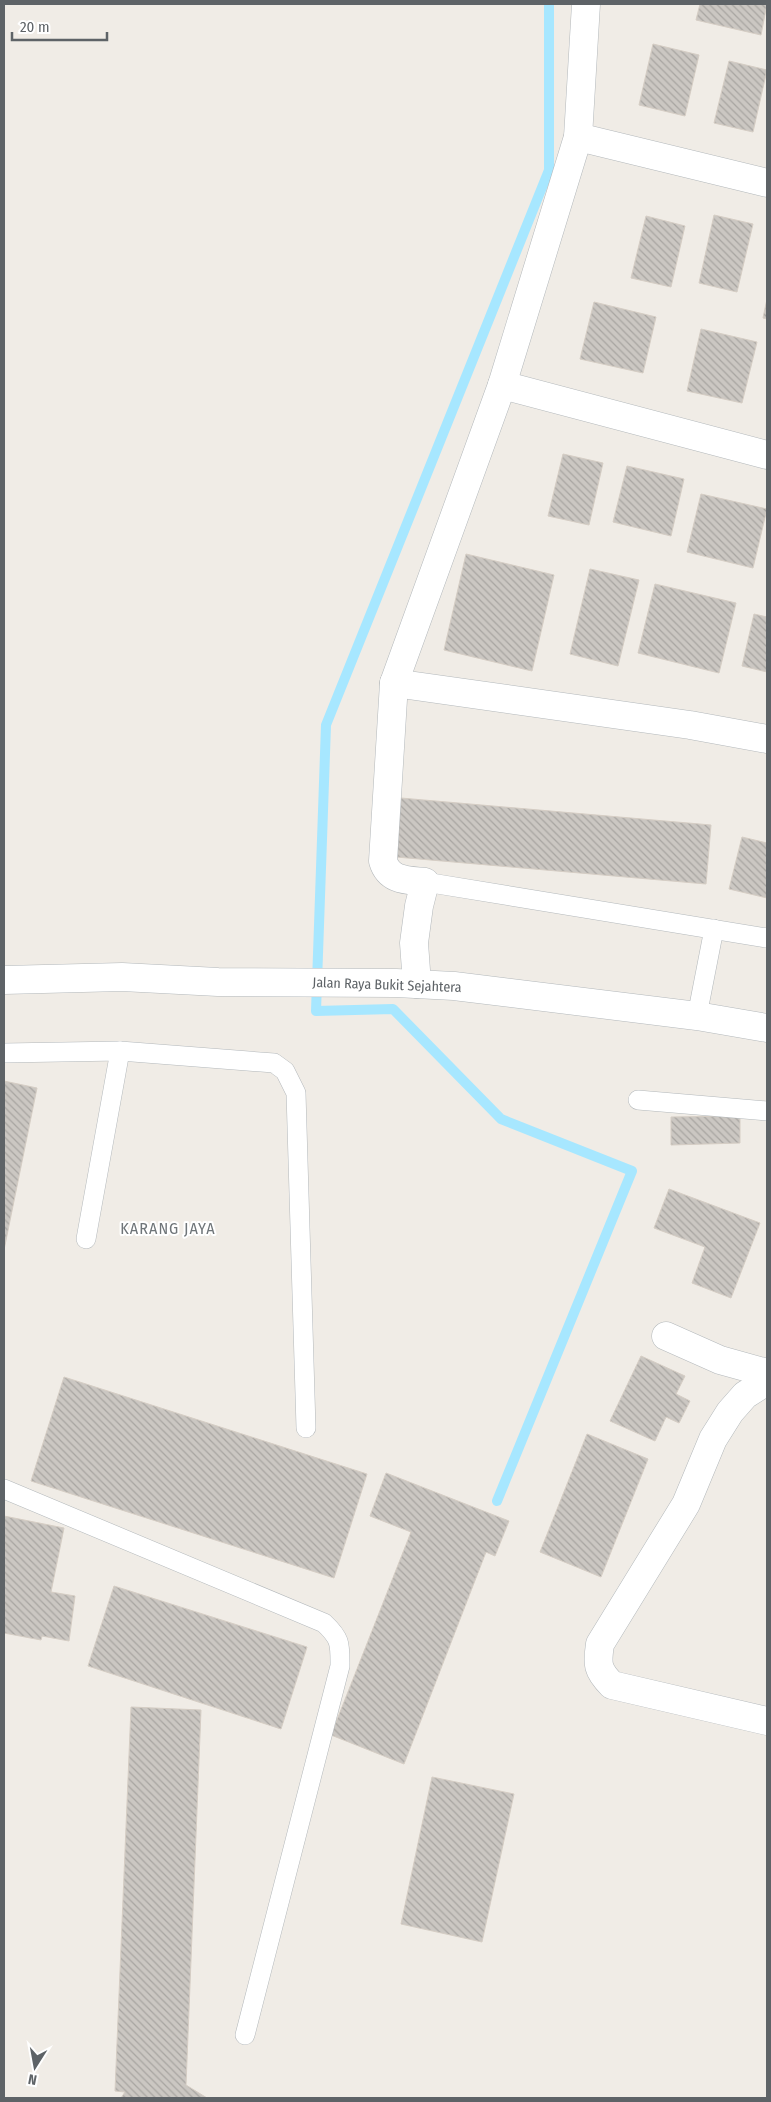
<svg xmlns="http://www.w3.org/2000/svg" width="771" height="2102" font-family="'Fira Sans Condensed',sans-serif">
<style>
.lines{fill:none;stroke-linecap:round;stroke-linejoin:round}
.stream{stroke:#a7e7ff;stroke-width:10}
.building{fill:url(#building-back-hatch);stroke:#d5cdc4}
.lane-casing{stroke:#b3b8bb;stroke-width:20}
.street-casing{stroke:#b3b8bb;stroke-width:29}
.lane{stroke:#fff;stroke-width:19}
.street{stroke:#fff;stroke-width:28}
.labels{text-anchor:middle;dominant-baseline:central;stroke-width:4;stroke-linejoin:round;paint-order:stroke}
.street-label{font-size:14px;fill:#5e6367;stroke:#fff}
.quarter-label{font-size:16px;letter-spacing:1px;fill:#6f7579;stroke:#fff}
</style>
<defs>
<pattern id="building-back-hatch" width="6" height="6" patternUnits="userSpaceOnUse" patternTransform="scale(1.25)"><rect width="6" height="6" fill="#cbc7c2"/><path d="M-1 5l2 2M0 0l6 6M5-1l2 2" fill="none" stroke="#a8a5a1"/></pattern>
</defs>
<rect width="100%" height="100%" fill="#f0ece6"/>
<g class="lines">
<polyline class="stream" points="497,1501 632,1171 501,1119 393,1009 316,1011 326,725 549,170 549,4"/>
</g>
<g class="building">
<polygon points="700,4 767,4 761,35 696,20"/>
<polygon points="653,44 699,55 685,116 639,105"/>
<polygon points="729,61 767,70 753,132 714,123"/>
<polygon points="714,215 753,224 737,292 699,283"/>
<polygon points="646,216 685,226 671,287 631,278"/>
<polygon points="767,299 767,319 763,318"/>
<polygon points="594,302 656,317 643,373 580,359"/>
<polygon points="701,329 757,342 742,403 687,391"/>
<polygon points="563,454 603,463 589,525 548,516"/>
<polygon points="627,466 684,479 671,536 613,522"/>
<polygon points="701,494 767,509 753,568 687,552"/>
<polygon points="466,554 554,575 532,671 444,650"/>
<polygon points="590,569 639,580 618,666 570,654"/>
<polygon points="655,584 736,603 719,673 638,653"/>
<polygon points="754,614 767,617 767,672 742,666"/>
<polygon points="401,798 711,825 706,884 396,857"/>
<polygon points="742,837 767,843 767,898 729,889"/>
<polygon points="4,1081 37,1088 4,1250"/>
<polygon points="740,1116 740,1143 671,1145 671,1117"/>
<polygon points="669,1189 760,1223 731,1298 692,1283 705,1247 654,1228"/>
<polygon points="641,1356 685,1376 676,1394 690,1401 679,1423 666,1417 655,1441 610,1421"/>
<polygon points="64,1377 367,1474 334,1578 31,1481"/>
<polygon points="587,1434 648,1459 601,1577 540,1552"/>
<polygon points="386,1473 509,1521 495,1556 486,1552 404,1764 331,1735 411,1532 370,1516"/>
<polygon points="4,1516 64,1528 51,1592 75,1596 69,1641 42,1636 41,1640 4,1633"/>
<polygon points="114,1586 307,1647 281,1729 88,1666"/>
<polygon points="131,1707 201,1710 186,2085 207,2098 121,2098 125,2092 115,2091"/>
<polygon points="432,1777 514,1794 482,1942 401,1924"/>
</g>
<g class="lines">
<g class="lane-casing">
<g id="lane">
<polyline points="425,882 767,938"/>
<polyline points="697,1016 714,929"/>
<polyline points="4,1053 120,1051 274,1063 285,1071 296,1093 306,1428"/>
<polyline points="638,1100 767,1111"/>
<polyline points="86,1239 120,1051"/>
<path d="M 4,1489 L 324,1623 C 341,1639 340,1644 340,1666 L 245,2035"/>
</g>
</g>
<g class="street-casing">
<g id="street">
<polyline points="578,137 767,183"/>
<polyline points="502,385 767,455"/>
<polyline points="394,683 690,725 767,739"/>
<polyline points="4,980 122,977 218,982 396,983 454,986 697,1016 767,1028"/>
<path d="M 417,984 L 414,943 L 419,906 L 425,882 C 407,880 389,881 383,861 L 394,683 L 502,385 L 578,137 L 586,4"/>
<polyline points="666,1336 720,1360 767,1373"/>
<path d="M 767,1381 L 745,1395 L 730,1412 L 713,1439 L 686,1504 L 600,1644 C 597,1664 597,1670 612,1685 L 767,1721"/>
</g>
</g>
<use href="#lane" class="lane"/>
<use href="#street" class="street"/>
</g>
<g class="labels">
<g class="street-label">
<text transform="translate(387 985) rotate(2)">Jalan Raya Bukit Sejahtera</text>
</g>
<g class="quarter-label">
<text x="168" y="1228">KARANG JAYA</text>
</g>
</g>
<rect width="771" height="2102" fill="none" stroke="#5e6367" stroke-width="10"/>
<g transform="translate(35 2067) rotate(191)" stroke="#ffffff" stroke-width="4" paint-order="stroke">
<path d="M0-4L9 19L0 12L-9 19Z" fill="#5e6367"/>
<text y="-8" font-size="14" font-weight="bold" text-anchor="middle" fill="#5e6367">N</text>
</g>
<path d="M12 32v8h95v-8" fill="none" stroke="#5e6367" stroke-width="2.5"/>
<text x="20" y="32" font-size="15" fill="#5e6367" stroke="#ffffff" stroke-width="4" paint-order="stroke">20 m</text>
</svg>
